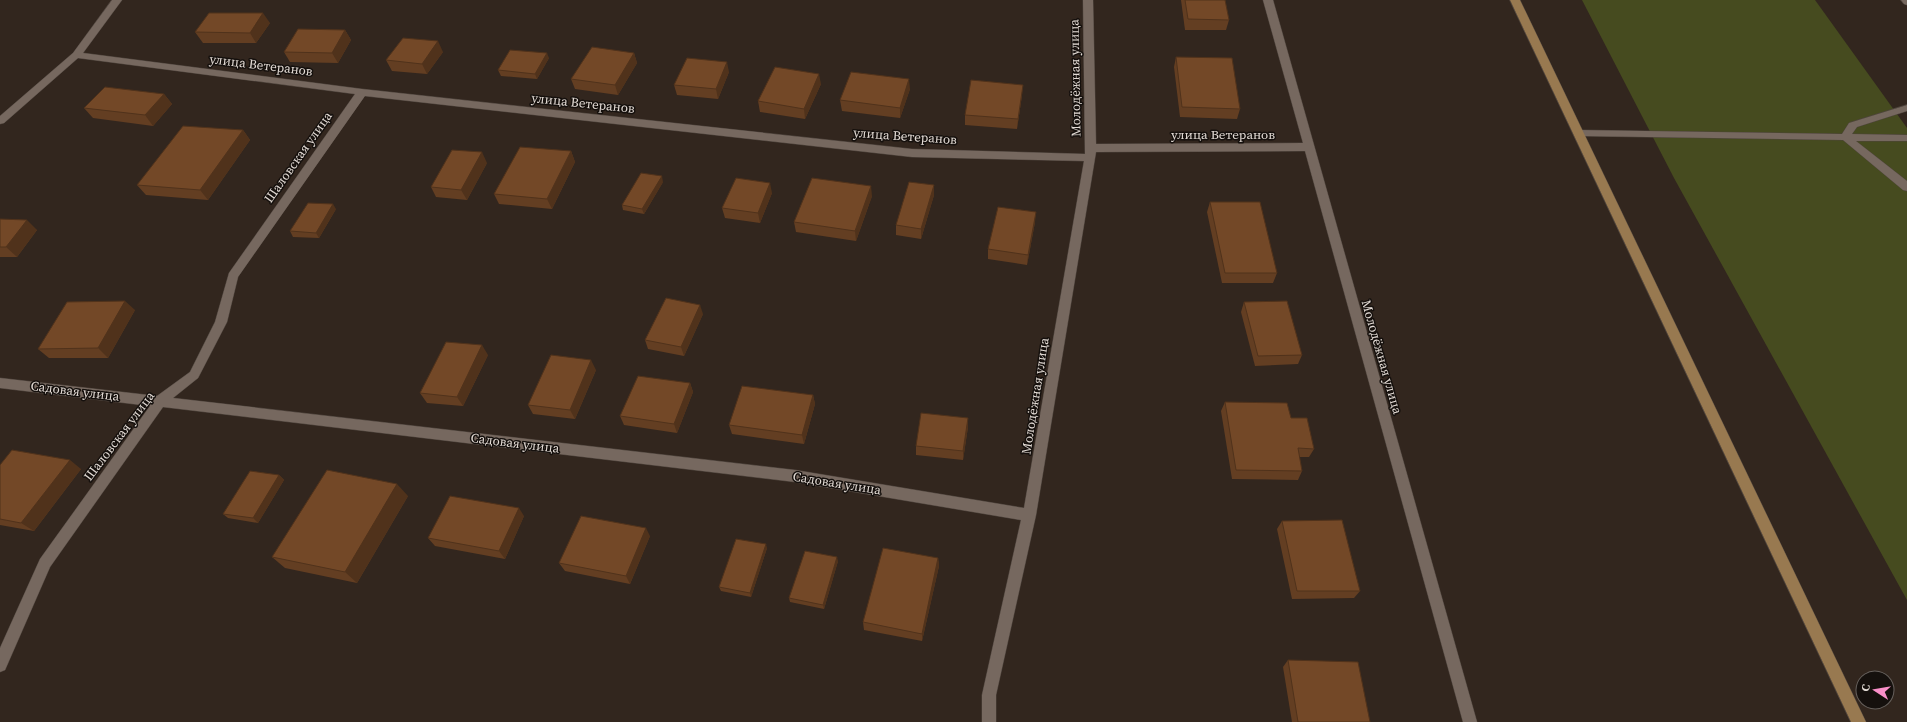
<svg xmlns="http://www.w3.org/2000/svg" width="1907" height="722" font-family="'Source Serif 4',serif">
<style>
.green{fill:#464b1f}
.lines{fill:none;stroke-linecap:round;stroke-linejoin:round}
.minor-casing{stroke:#4e443d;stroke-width:1}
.major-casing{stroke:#4e443d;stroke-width:1}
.minor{fill:#76685f;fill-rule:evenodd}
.major{fill:#987950;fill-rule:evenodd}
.wall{fill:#633e22}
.shaded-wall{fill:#50321b}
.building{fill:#734827;stroke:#50321b}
.labels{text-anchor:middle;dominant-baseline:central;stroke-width:3;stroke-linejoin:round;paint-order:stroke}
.street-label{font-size:13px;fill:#e3dbd5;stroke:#15100d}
</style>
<rect width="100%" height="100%" fill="#32261e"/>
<polygon class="green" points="1582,0 1815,0 1907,128 1907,600 1674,178"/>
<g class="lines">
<g class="minor-casing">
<g id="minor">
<path d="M 112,0 L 122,0 L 83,53 L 362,89 L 912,149 L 1085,154 L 1083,0 L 1093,0 L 1096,144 L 1303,143 L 1263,0 L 1273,0 L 1477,722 L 1463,722 L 1305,151 L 1096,152 L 1036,515 L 996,695 L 996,722 L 982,722 L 982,695 L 1021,520 L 795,482 L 163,407 L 50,567 L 5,670 L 0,672 L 0,648 L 40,559 L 150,406 L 0,388 L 0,378 L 157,396 L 190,372 L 215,322 L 229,273 L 355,94 L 78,58 L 4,123 L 0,124 L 0,116 L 73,53 ZM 365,96 L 912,157 L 1084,161 L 1024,508 L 795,470 L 173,398 L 198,378 L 227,322 L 238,277 Z"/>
<polygon points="1901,0 1907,0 1907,5 1904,4"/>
<polygon points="1907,105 1907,111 1857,127 1852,134 1907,135 1907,141 1856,141 1907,181 1907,191 1903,190 1843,140 1579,136 1574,133 1579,130 1842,134 1849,123"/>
</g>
</g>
<g class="major-casing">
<polygon id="major" points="1510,0 1520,0 1866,722 1851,722"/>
</g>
<use href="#minor" class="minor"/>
<use href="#major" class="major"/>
</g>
<g class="wall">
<polygon points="1181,0 1225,0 1229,20 1226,30 1185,30"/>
<polygon points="270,23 256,43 203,43 195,32"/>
<polygon points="345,30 351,40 338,63 290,62 284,52"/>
<polygon points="443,52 427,74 392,71 386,60"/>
<polygon points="634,53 637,63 618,95 575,89 571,79"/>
<polygon points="1176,57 1240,109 1237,119 1180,117 1174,67"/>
<polygon points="549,58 537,79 501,76 498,70"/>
<polygon points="729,72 718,99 677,95 674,85"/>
<polygon points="821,84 805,119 760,112 758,101"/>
<polygon points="910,89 900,118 842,111 840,100"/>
<polygon points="164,94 172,104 153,126 93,118 84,108"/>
<polygon points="1022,95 1017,129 965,125 965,115"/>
<polygon points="243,130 250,140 208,200 146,195 137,185"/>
<polygon points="571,151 575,162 552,209 499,204 494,194"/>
<polygon points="487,163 467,200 436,197 431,187"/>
<polygon points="663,182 644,214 623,210 622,205"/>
<polygon points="934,185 934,195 921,239 896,235 896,225"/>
<polygon points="772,193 760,223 725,218 722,208"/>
<polygon points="872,196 856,241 796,232 794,222"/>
<polygon points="1210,202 1277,273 1273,283 1222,283 1207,212"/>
<polygon points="336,209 319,238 293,237 290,231"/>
<polygon points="0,219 37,230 17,257 0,257"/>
<polygon points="1035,222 1027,265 988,259 988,249"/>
<polygon points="1244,302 1302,355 1298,364 1255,366 1241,312"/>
<polygon points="135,310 108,358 49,358 38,349"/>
<polygon points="703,314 684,356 648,349 645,340"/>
<polygon points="488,355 463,406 427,403 420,393"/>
<polygon points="596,370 575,419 533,414 528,405"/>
<polygon points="690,383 693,392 677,433 624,425 620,416"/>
<polygon points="813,395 815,404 804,444 732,434 729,425"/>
<polygon points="1225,402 1291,418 1314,449 1309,457 1299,457 1302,471 1298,480 1232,479 1221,411"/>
<polygon points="968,427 963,460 916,455 916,446"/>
<polygon points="0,465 81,469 34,531 0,525"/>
<polygon points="279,475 284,480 258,523 228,518 223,514"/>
<polygon points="408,496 357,583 285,568 272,557"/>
<polygon points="524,516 505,559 435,546 428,538"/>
<polygon points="1282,521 1360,591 1354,598 1292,599 1277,529"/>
<polygon points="650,536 630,584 565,571 559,563"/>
<polygon points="767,548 751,597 721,591 719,587"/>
<polygon points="938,558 939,566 922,641 864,630 863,622"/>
<polygon points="838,561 824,609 790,602 789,598"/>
<polygon points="1288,660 1370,722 1292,722 1283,667"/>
</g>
<g class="shaded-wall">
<polygon points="263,13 270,23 256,43 250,33"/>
<polygon points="345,30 351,40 338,63 332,53"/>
<polygon points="438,41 443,52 427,74 422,64"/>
<polygon points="547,53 549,58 537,79 535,74"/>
<polygon points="634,53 637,63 618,95 615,85"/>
<polygon points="727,62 729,72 718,99 716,89"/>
<polygon points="819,74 821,84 805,119 804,109"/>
<polygon points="909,79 910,89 900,118 900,108"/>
<polygon points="1023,85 1022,95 1017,129 1018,119"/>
<polygon points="164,94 172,104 153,126 145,115"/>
<polygon points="243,130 250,140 208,200 200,190"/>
<polygon points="571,151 575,162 552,209 547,199"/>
<polygon points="482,152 487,163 467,200 461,190"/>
<polygon points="662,176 663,182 644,214 642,209"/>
<polygon points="770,183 772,193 760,223 758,213"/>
<polygon points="934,185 934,195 921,239 921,229"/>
<polygon points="871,186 872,196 856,241 855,231"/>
<polygon points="333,204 336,209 319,238 316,233"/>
<polygon points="1036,212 1035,222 1027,265 1028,255"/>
<polygon points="27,220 37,230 17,257 6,247"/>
<polygon points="125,301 135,310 108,358 98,348"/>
<polygon points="700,305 703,314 684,356 681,347"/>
<polygon points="482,345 488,355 463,406 457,397"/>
<polygon points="591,360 596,370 575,419 570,410"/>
<polygon points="690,383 693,392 677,433 674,424"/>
<polygon points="813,395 815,404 804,444 802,435"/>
<polygon points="968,418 968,427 963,460 963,451"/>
<polygon points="70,460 81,469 34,531 21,523"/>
<polygon points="279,475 284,480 258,523 253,518"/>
<polygon points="397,484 408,496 357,583 345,572"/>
<polygon points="519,508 524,516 505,559 499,551"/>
<polygon points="646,528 650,536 630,584 626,576"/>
<polygon points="766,544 767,548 751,597 750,593"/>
<polygon points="837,557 838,561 824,609 823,605"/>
<polygon points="938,558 939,566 922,641 922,634"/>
</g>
<g class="building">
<polygon points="1185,0 1225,0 1229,20 1188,19"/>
<polygon points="209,13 263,13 250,33 195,32"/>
<polygon points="298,29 345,30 332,53 284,52"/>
<polygon points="403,38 438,41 422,64 386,60"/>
<polygon points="592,47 634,53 615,85 571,79"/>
<polygon points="510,50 547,53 535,74 498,70"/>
<polygon points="1176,57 1232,58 1240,109 1182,107"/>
<polygon points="687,58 727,62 716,89 674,85"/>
<polygon points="775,67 819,74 804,109 758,101"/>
<polygon points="851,72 909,79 900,108 840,100"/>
<polygon points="971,80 1023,85 1018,119 965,115"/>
<polygon points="105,87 164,94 145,115 84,108"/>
<polygon points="183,126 243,130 200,190 137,185"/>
<polygon points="520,147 571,151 547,199 494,194"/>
<polygon points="452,150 482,152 461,190 431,187"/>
<polygon points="641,173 662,176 642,209 622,205"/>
<polygon points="736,178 770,183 758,213 722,208"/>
<polygon points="812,178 871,186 855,231 794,222"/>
<polygon points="909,182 934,185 921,229 896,225"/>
<polygon points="1210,202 1260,202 1277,273 1225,273"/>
<polygon points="308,203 333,204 316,233 290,231"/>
<polygon points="998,207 1036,212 1028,255 988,249"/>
<polygon points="0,219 27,220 6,247 0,247"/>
<polygon points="666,298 700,305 681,347 645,340"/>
<polygon points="125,301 98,348 38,349 67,302"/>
<polygon points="1287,301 1302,355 1258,356 1244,302"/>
<polygon points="446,342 482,345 457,397 420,393"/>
<polygon points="551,355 591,360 570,410 528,405"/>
<polygon points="638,376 690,383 674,424 620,416"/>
<polygon points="742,386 813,395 802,435 729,425"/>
<polygon points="1225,402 1287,403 1291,418 1307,418 1314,449 1298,448 1302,471 1236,470"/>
<polygon points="921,413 968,418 963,451 916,446"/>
<polygon points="12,450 70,460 21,523 0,519 0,465"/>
<polygon points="327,470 397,484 345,572 272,557"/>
<polygon points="250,471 279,475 253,518 223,514"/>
<polygon points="450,496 519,508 499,551 428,538"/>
<polygon points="581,516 646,528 626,576 559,563"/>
<polygon points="1342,520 1360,591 1297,591 1282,521"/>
<polygon points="736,539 766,544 750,593 719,587"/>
<polygon points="883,548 938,558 922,634 863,622"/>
<polygon points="805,551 837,557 823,605 789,598"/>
<polygon points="1288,660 1358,662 1370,722 1298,722"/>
</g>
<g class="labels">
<g class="street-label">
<text transform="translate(261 65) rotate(7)">улица Ветеранов</text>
<text transform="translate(1075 78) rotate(-91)">Молодёжная улица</text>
<text transform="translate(583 103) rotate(6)">улица Ветеранов</text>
<text x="1223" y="134">улица Ветеранов</text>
<text transform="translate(905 136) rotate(4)">улица Ветеранов</text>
<text transform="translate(298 157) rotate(-55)">Шаловская улица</text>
<text transform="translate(1382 357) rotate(74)">Молодёжная улица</text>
<text transform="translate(75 391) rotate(7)">Садовая улица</text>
<text transform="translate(1035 396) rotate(-81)">Молодёжная улица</text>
<text transform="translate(119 436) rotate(-53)">Шаловская улица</text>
<text transform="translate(515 443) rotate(7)">Садовая улица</text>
<text transform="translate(837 483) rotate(9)">Садовая улица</text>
</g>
</g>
<g transform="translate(1875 690) rotate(282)"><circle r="19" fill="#15100d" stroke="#67615d"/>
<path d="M0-3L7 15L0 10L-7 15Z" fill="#f98fc9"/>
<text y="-6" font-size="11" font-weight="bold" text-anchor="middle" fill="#e3dbd5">С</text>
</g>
</svg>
